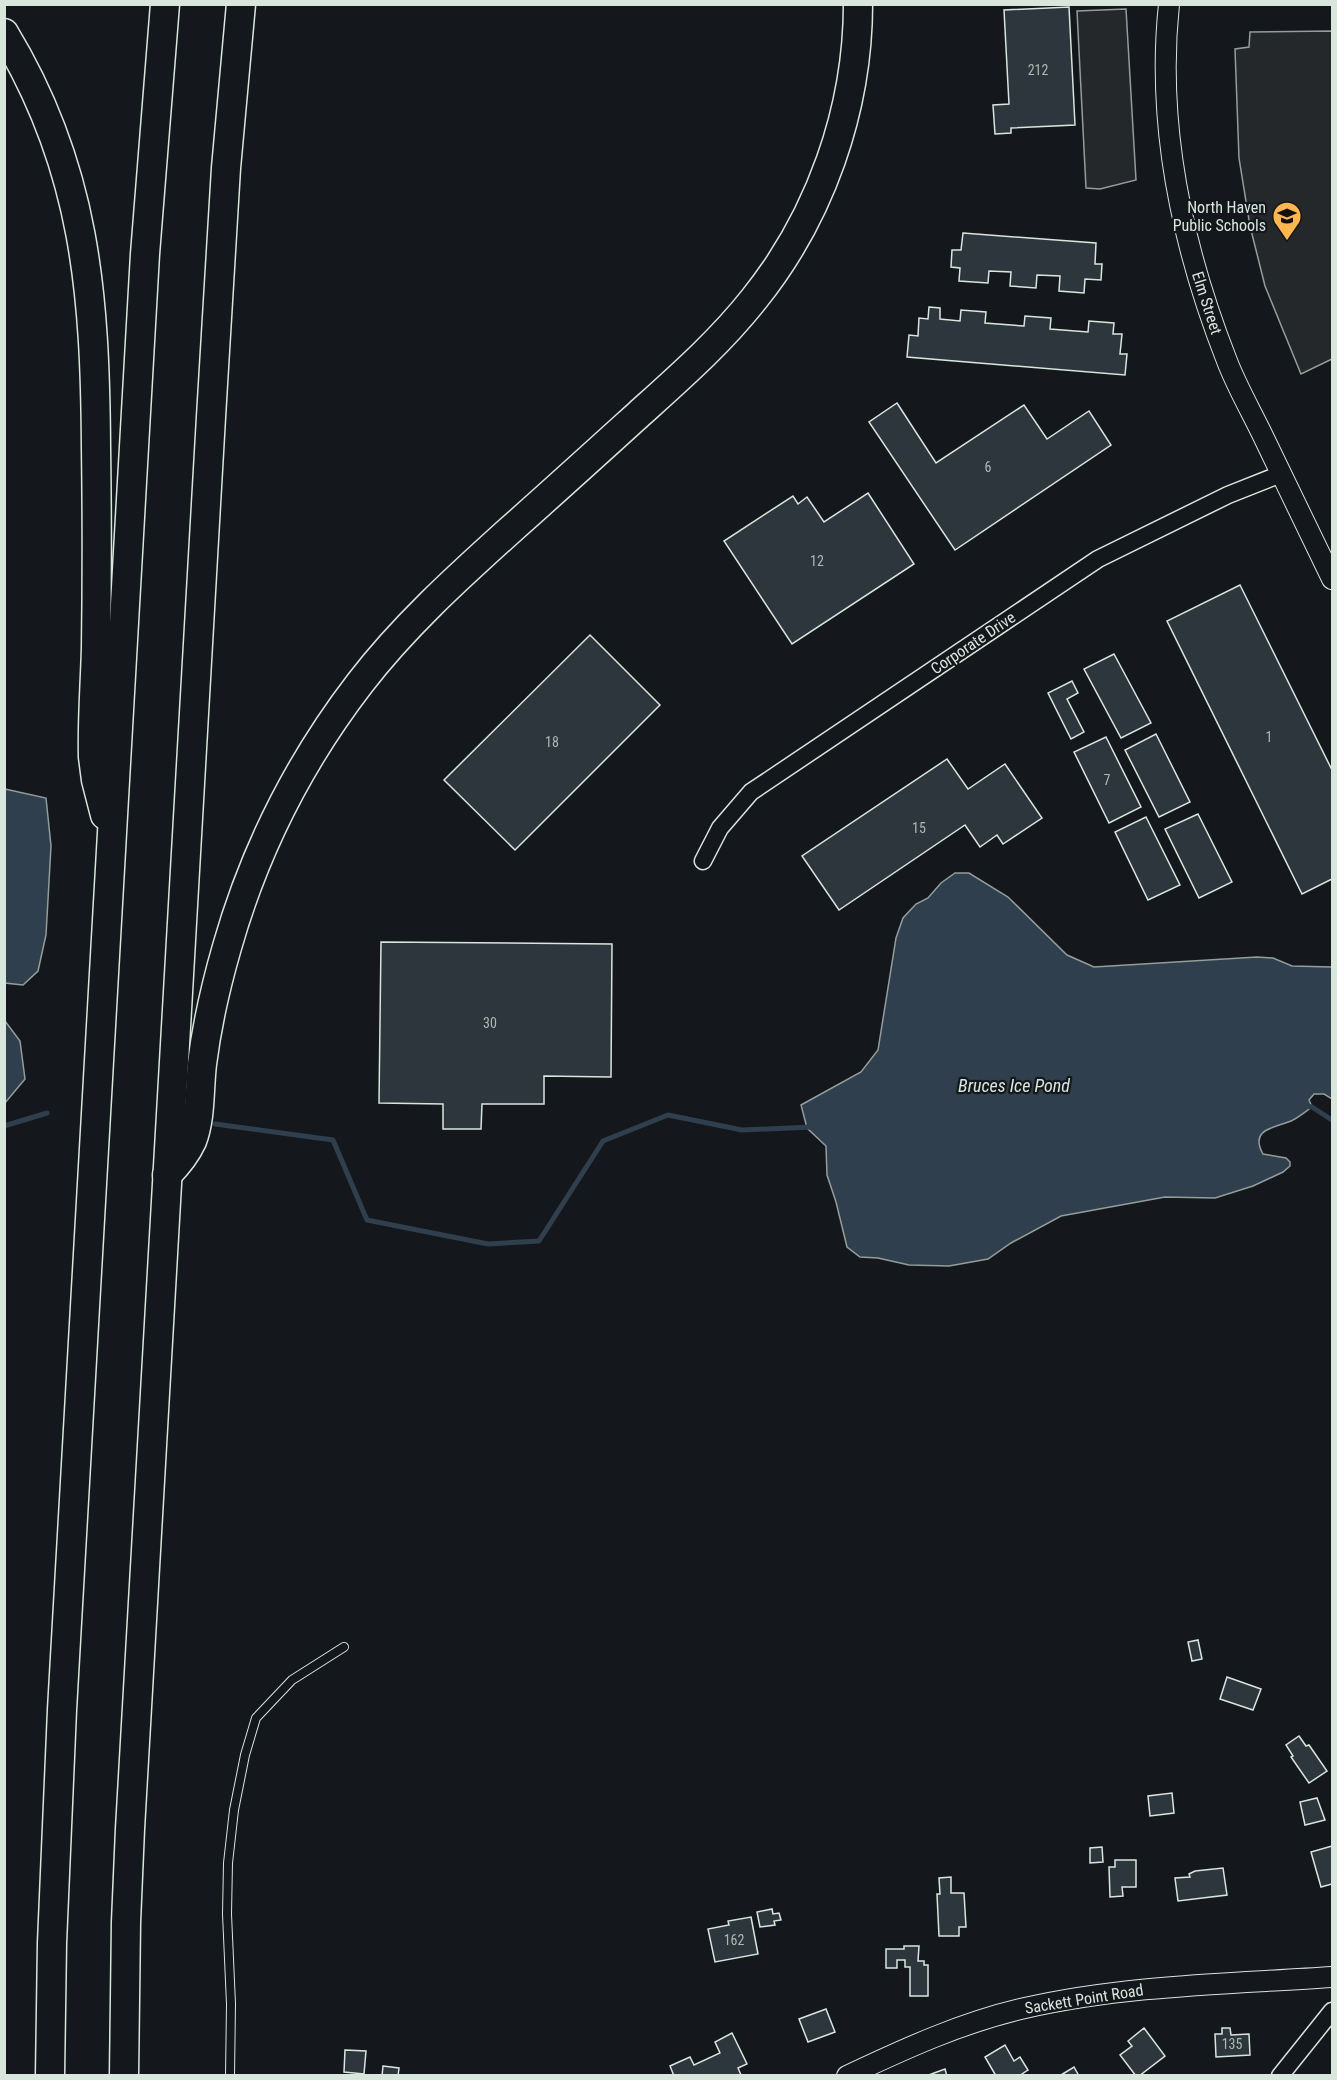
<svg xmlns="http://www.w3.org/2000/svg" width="1337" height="2080" font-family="'Roboto Condensed',sans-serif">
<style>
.parking{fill:#24282b;stroke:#939e99;stroke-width:1.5}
.water{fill:#2f3f4d;stroke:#939e99;stroke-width:1.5}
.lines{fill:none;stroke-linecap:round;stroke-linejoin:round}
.stream{stroke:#2f3f4d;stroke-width:5}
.building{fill:#2c363c;stroke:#d8e6dc;stroke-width:1.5}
.service-casing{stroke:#d8e6dc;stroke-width:10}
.minor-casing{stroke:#d8e6dc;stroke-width:19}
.tertiary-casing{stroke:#d8e6dc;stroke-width:22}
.motorway-casing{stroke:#d8e6dc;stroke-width:31}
.service{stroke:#14181c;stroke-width:8}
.minor{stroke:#14181c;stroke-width:16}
.tertiary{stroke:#14181c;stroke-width:20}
.motorway{stroke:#14181c;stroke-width:28}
.labels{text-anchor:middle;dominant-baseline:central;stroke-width:4.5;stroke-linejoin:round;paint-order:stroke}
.number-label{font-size:14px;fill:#adbab4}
.poi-label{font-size:16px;fill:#d8e6dc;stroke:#14181c;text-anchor:end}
.street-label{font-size:16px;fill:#d8e6dc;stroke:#14181c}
.water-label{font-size:18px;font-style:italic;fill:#d8e6dc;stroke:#14181c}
</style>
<rect width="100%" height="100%" fill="#14181c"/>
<g class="parking">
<polygon points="1126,9 1136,180 1100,189 1086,188 1077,11"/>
<polygon points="1332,31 1332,359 1301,374 1265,286 1250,226 1239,158 1235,49 1249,47 1250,32"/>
</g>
<g class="water">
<polygon points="5,789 46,798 51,846 46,935 38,971 23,985 5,983"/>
<path d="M 955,873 L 969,873 L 1008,897 L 1067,955 L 1094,967 L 1257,957 L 1273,958 L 1292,966 L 1332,967 L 1332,1099 L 1324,1094 L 1314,1094 L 1309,1100 L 1312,1107 C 1305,1112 1298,1118 1291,1121 C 1274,1128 1249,1129 1263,1154 L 1286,1158 L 1290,1162 L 1290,1166 L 1283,1172 L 1253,1186 L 1215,1198 L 1165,1197 L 1061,1216 L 1011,1243 L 988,1259 L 949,1266 L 909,1265 L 878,1258 L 860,1257 L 847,1247 L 836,1202 L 827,1175 L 826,1146 L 807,1128 L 801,1105 L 861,1072 L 878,1050 L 896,938 L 903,918 L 916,904 L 928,898 L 941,883 Z"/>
<polygon points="5,1021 20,1041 25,1079 5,1103"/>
</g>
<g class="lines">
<g class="stream">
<polyline points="1305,1106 1312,1107 1332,1120"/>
<polyline points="215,1124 333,1140 367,1220 488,1244 539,1241 603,1141 668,1115 742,1130 812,1127"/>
<polyline points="4,1126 47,1113"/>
</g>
</g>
<g class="building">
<polygon points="1069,7 1075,125 1011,128 1011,133 995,134 993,105 1009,104 1004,10"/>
<polygon points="963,233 1096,243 1095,264 1102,264 1101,280 1085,279 1084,293 1059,291 1060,276 1037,275 1036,288 1010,286 1011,272 989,271 988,283 959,281 960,268 951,267 952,250 961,250"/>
<polygon points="929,307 940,308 940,319 960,321 961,310 986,312 985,323 1024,326 1025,316 1051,318 1050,329 1088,332 1089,321 1114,323 1113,334 1122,334 1120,354 1127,354 1125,375 907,357 909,335 918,336 919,318 928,319"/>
<polygon points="897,403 936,463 1024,405 1047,439 1089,411 1111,445 955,550 869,422"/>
<polygon points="868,493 914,564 792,644 724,541 793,496 798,504 807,497 824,522"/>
<polygon points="1240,585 1332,770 1332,879 1302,894 1167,621"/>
<polygon points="590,635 660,705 515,850 444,780"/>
<polygon points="1114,654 1151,723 1121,738 1084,669"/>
<polygon points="1072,681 1078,693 1067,699 1084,732 1071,739 1048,693"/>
<polygon points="1156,734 1190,802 1159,817 1125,750"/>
<polygon points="1106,737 1141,807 1109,823 1074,752"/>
<polygon points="947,759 968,789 1005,764 1042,818 1003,844 997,835 980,847 965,825 839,910 802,856"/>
<polygon points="1198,814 1232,882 1199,898 1165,829"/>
<polygon points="1146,817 1180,885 1148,900 1115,832"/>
<polygon points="381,942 612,944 611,1077 544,1076 544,1104 482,1104 481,1129 443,1129 443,1104 379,1103"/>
<polygon points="1198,1640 1202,1659 1192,1661 1188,1642"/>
<polygon points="1227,1677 1261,1689 1253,1710 1220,1699"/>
<polygon points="1299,1736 1306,1746 1309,1745 1327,1771 1309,1783 1291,1757 1293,1756 1286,1745"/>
<polygon points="1172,1793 1174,1813 1150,1816 1148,1796"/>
<polygon points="1317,1798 1325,1820 1305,1825 1300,1802"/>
<polygon points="1332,1846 1332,1884 1321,1887 1311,1852"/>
<polygon points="1102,1847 1103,1862 1090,1863 1090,1848"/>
<polygon points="1115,1860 1136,1860 1136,1887 1122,1887 1123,1896 1110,1897 1109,1867 1115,1867"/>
<polygon points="1223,1868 1227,1895 1178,1901 1175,1878 1190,1877 1189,1874 1195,1871"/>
<polygon points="951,1877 951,1893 964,1893 966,1927 959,1927 959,1936 939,1936 937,1894 940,1894 939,1878"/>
<polygon points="772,1909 773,1914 779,1913 781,1920 774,1921 775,1925 760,1927 757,1912"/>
<polygon points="751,1917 758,1954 715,1962 708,1929 729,1925 728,1921"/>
<polygon points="904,1946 919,1946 918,1961 924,1961 924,1965 928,1965 928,1996 910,1996 910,1967 905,1967 905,1960 897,1960 897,1968 886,1968 886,1949 904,1949"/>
<polygon points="826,2009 835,2032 808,2042 799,2019"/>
<polygon points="1144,2028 1165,2056 1139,2076 1136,2076 1120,2055 1132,2046 1128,2041"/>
<polygon points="1222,2028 1230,2028 1231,2035 1249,2034 1250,2055 1216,2057 1215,2034 1222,2034"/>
<polygon points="732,2033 747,2064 738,2068 741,2075 674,2076 670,2066 690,2057 694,2065 720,2053 715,2042"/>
<polygon points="1005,2045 1014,2061 1020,2057 1028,2070 1022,2074 1023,2076 996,2076 985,2057"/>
<polygon points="345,2050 366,2051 364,2074 344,2072"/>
<polygon points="383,2066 399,2068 398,2076 382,2076"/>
<polygon points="1074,2067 1079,2076 1062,2076 1061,2075"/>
<polygon points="945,2069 947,2076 926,2076"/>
</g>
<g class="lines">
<g class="service-casing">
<polyline id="service" points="230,2076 231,2004 227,1914 228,1863 234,1810 245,1755 256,1718 292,1680 344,1647"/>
</g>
<g class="minor-casing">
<g id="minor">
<polyline points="703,861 720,828 751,792 1098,559 1228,495 1281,474"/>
<polyline points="1280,2076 1332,2011"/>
</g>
</g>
<g class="tertiary-casing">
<g id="tertiary">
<path d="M 1169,4 C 1156,126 1183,249 1227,361 C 1237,387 1251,411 1263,436 C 1286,484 1309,532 1332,579"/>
<path d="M 847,2076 C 904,2049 963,2022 1025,2008 C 1126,1985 1229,1984 1332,1977"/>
</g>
</g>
<g class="motorway-casing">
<g id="motorway">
<path d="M 4,33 C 86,168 95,295 96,448 C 97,515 97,581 96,648 C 95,684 92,720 93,757 L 96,780 L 105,815"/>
<path d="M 167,1175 C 177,1165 186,1154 192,1141 C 201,1118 199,1089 202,1064 C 207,1024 216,985 227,947 C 254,852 300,761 360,683 C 403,627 456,579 508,532 C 552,493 596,453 639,414 C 680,377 720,342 754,299 C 820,217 858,110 858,4"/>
<polyline points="50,2076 52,1943 62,1710 145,254 165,4"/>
<polyline points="124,2076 126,1922 130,1829 211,417 226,168 241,4"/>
</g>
</g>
<use href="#service" class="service"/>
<use href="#minor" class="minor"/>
<use href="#tertiary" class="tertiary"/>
<use href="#motorway" class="motorway"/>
</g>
<defs>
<g id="school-pin" transform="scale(1.5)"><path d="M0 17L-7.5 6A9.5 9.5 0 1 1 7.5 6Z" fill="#ffb74d" stroke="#14181c"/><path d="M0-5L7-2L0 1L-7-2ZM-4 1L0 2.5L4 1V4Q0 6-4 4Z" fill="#111"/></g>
</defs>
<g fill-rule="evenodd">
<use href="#school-pin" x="1287" y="216"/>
</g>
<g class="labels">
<g class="number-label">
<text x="1038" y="70">212</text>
<text x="988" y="467">6</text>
<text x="817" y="561">12</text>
<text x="1269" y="737">1</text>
<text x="552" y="742">18</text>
<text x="1107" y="780">7</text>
<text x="919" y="828">15</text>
<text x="490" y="1023">30</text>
<text x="734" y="1940">162</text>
<text x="1232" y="2044">135</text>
</g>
<g class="poi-label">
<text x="1266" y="207">North Haven<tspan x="1266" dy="18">Public Schools</tspan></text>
</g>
<g class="street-label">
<text transform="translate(1207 303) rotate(72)">Elm Street</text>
<text transform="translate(973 643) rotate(-34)">Corporate Drive</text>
<text transform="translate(1084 1999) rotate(-9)">Sackett Point Road</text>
</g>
<g class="water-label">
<text x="1014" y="1085">Bruces Ice Pond</text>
</g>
</g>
<rect width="1337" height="2080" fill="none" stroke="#d8e6dc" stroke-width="12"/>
</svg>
